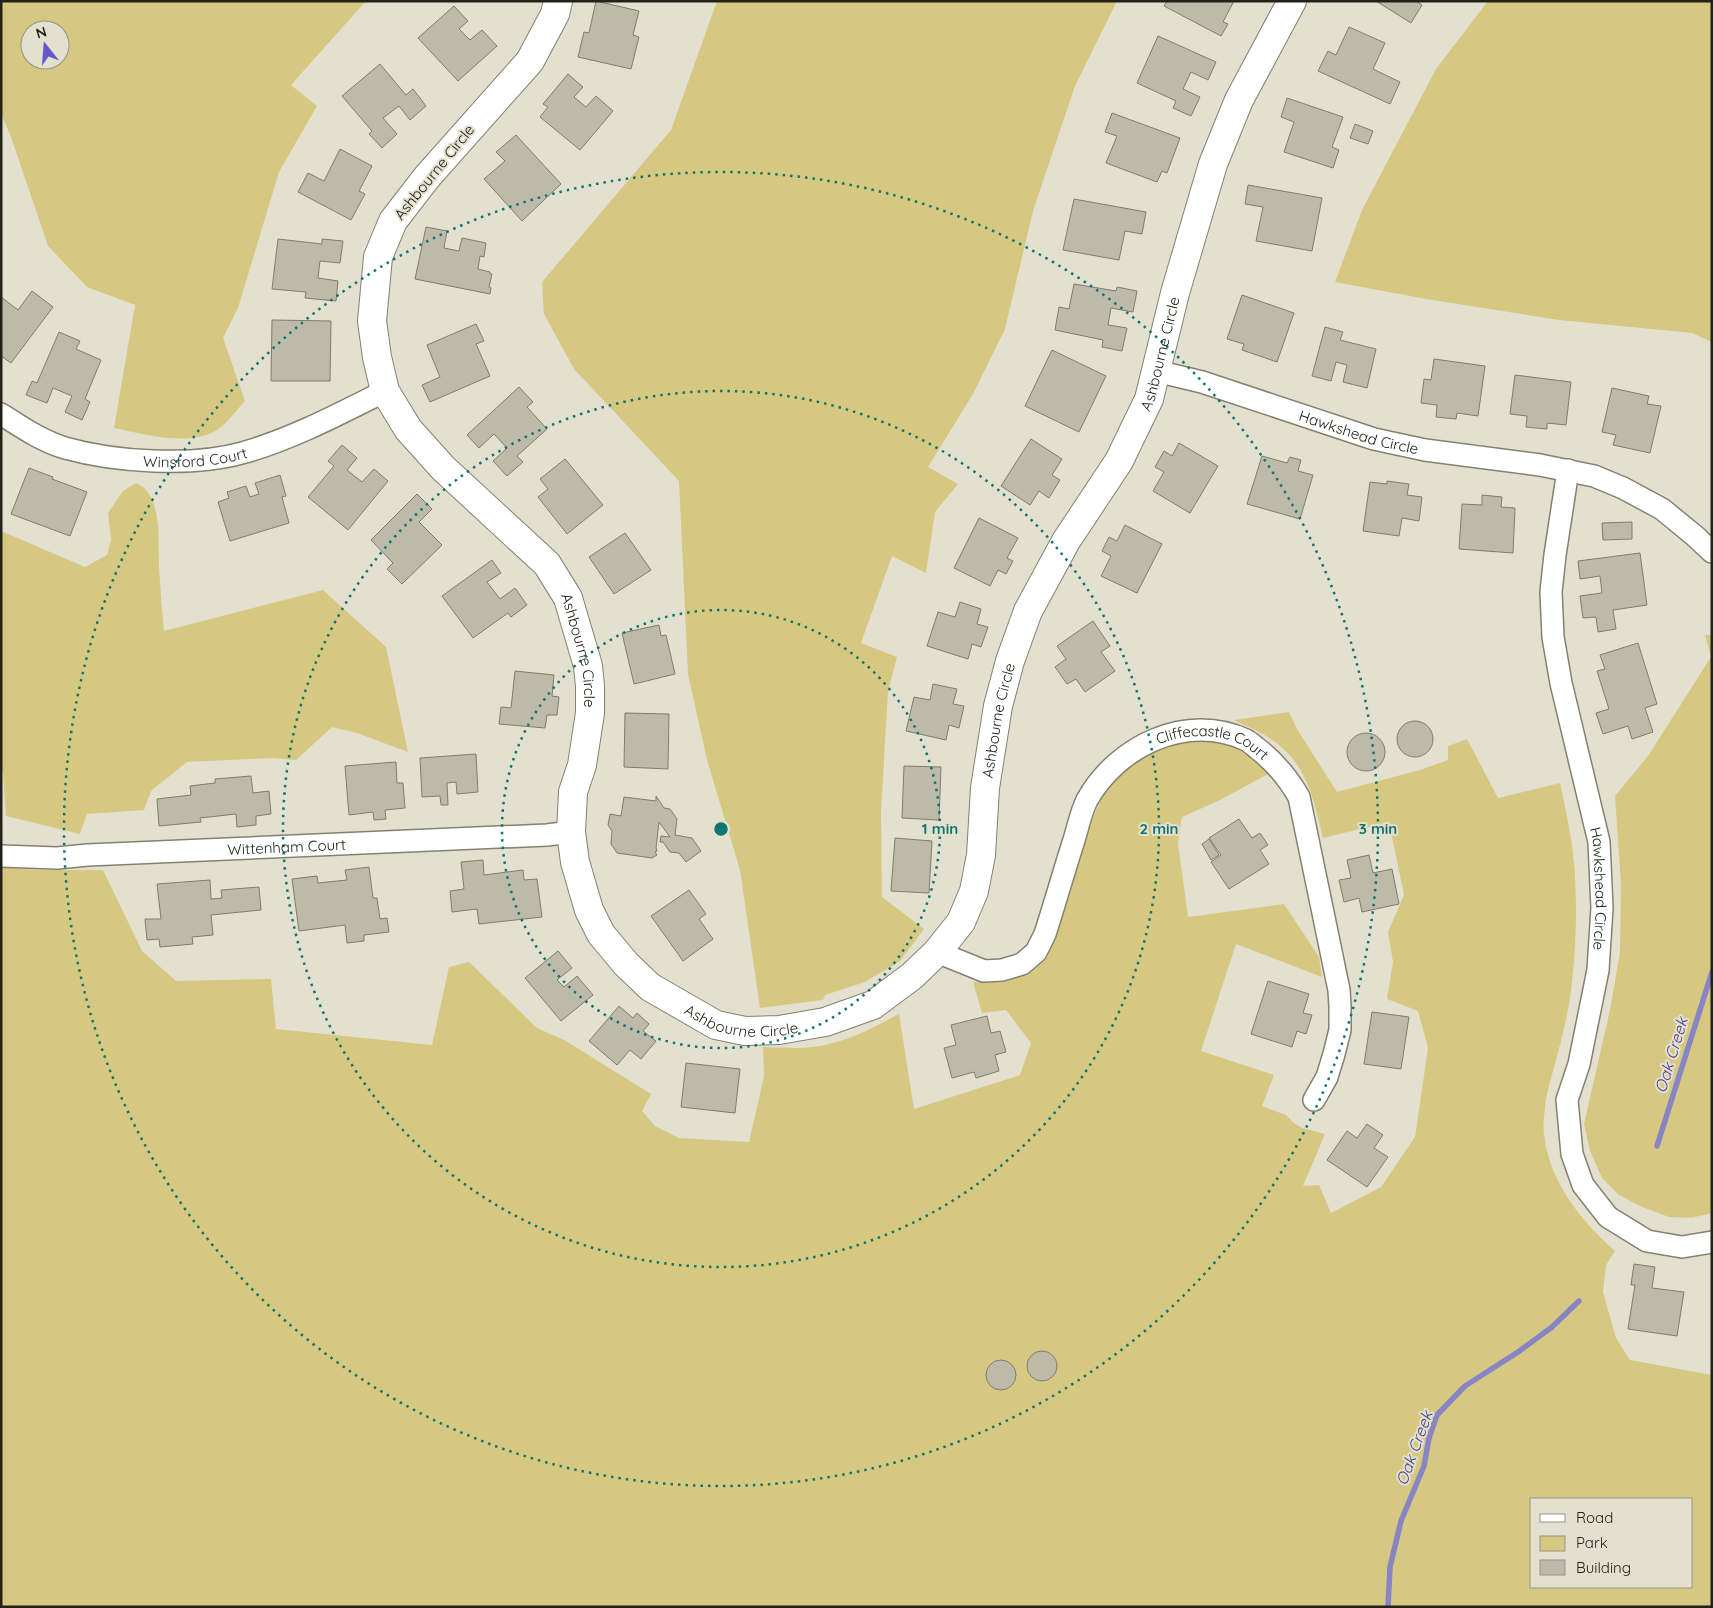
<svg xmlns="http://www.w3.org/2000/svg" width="1713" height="1608" font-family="Quicksand,sans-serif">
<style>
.green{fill:#d7c881;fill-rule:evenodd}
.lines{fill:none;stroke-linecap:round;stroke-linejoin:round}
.stream{stroke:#8785c4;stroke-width:5.5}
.building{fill:#bdbaa9;stroke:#807d6d}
.street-casing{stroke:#848170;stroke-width:24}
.secondary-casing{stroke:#848170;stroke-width:30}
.street{stroke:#fff;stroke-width:21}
.secondary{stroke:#fff;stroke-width:28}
.ring{fill:none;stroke:#0f766e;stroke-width:2.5;stroke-dasharray:2.5 5}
.labels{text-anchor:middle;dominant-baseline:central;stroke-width:4;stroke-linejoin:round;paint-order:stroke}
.street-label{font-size:15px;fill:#22211a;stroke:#e4e0cf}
.water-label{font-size:16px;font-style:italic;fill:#4a418e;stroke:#e4e0cf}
.centre{fill:#0f766e;stroke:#e4e0cf;stroke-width:2.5}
.ring-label{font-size:15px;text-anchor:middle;font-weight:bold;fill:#0f766e;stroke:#e4e0cf;stroke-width:4;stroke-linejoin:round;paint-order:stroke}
</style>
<rect width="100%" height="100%" fill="#e4e0cf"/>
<g class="green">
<path d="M 1,1 L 366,1 L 291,85 L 317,106 L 279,172 L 238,308 L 223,338 L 245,401 C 237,409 230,420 221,427 C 193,449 145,434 114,428 L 135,305 L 87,287 L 48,246 L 11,137 L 1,113 ZM 30,30 L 60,30 L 60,60 L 30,60 Z"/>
<polygon points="717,1 1117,1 1075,86 1033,211 1005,329 973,394 928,467 958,484 935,512 926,573 892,556 861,643 897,657 888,691 881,812 882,897 924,929 900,961 865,982 825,995 823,1000 760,1008 740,870 707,760 688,674 679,481 574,369 544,314 542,282 671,130"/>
<polygon points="1488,1 1712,1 1712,342 1692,333 1559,320 1426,299 1335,282 1362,210 1436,69"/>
<path d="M 136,483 C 163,494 158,541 159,565 C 160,587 162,609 164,631 L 323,590 L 386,647 L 408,752 L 357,733 L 332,727 L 296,760 L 273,758 L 187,762 L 151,791 L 144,810 L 87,814 L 80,834 L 6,816 L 3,772 L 1,771 L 1,531 L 85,567 L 107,555 L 111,540 L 108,513 L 123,491 Z"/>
<polygon points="1705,635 1712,635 1712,1213 1691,1218 1669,1217 1642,1207 1619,1195 1602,1178 1590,1151 1584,1124 1610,1010 1620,952 1621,885 1615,796 1648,756 1711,657"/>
<path d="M 1289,712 L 1297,729 L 1337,792 L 1420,770 L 1448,760 L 1448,746 L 1467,739 L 1498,798 L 1560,783 C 1564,802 1568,820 1571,839 C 1578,882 1577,938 1572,982 C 1569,1012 1561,1042 1553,1071 C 1550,1083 1546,1095 1545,1108 C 1544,1116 1543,1126 1544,1134 C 1549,1181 1581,1221 1615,1251 L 1606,1265 L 1603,1292 L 1616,1338 L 1630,1360 L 1712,1375 L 1712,1607 L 1,1607 L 1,867 L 37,870 L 103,870 L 142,951 L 176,981 L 271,979 L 276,1029 L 432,1045 L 449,967 L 469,962 L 537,1028 L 566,1041 L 651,1094 L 642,1111 L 655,1126 L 679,1138 L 749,1142 L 764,1076 L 763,1047 C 779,1047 797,1049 813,1047 C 845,1043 871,1029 899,1014 L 914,1109 L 1020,1075 L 1031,1043 L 1006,1010 L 982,1013 L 973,982 L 1004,979 L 1019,974 C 1041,930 1064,886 1084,841 C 1094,819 1098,798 1114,780 C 1140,748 1201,729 1239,747 C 1250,751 1263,765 1272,772 L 1220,800 L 1182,817 L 1178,843 L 1188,917 L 1284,904 L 1319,957 L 1322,977 L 1236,944 L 1201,1051 L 1274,1075 L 1262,1106 L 1286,1115 L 1295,1124 L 1302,1128 L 1325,1134 L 1303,1186 L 1319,1185 L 1331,1213 L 1381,1187 L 1415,1137 L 1428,1048 L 1418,1011 L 1387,999 L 1393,962 L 1388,932 L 1404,895 L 1389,822 L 1323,838 C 1314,801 1308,766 1275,742 C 1263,733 1248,727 1234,720 ZM 1532,1499 L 1692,1499 L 1692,1587 L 1532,1587 Z"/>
</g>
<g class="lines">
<g class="stream">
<polyline points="1657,1146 1712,972"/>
<polyline points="1388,1607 1390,1567 1401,1521 1424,1466 1429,1438 1437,1415 1465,1386 1518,1352 1552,1327 1579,1301"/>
</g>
</g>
<g class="building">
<polygon points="596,1 639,11 633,35 639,37 631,69 578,57 584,32 589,33"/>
<polygon points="1167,1 1234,1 1223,22 1228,24 1221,36 1164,6"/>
<polygon points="1376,1 1416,1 1422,5 1411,23"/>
<polygon points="454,6 468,21 459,29 470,40 482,30 497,46 458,81 418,38"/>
<polygon points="1349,27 1385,43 1373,69 1400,82 1390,104 1318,71 1328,51 1336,55"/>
<polygon points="1158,36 1216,62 1208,80 1191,72 1183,89 1200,97 1191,116 1173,108 1176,101 1137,83"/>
<polygon points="380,64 406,95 413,89 426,106 410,120 399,106 383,118 397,134 382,148 369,134 372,131 342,96"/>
<polygon points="568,74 583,87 574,97 586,107 596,96 613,111 580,150 540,117 548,107 543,104"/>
<polygon points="1287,98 1343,117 1332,147 1339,150 1333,168 1284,152 1294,122 1281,117"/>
<polygon points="1112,113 1180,138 1167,173 1162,171 1157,182 1106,163 1117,136 1105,132"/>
<polygon points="1355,124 1373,131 1368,144 1350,138"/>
<polygon points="516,135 561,184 522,221 484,179 505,161 496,152"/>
<polygon points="340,149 372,166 359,191 365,194 351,220 298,192 308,173 324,181"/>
<polygon points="1248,185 1322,198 1312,251 1256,241 1263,207 1245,204"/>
<polygon points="1074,199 1146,212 1142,234 1125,231 1119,260 1063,250"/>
<polygon points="426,227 447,231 444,248 459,251 462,238 486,243 484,257 480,256 478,269 490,272 490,274 492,274 489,287 491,288 490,294 415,279"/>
<polygon points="278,239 322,244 322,239 343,241 340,263 320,261 318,278 338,281 336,301 305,298 306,292 272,289"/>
<polygon points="1074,284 1116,291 1117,287 1137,291 1133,312 1111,308 1108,325 1127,328 1122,351 1102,347 1103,340 1055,330 1059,307 1069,309"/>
<polygon points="32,291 53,307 11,363 1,356 1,297 18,310"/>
<polygon points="1242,295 1294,313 1277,362 1242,350 1244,344 1227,339"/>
<polygon points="272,320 331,321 330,381 271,381"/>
<polygon points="476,324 484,341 476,344 490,376 430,402 422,385 440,377 427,345"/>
<polygon points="1325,327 1343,332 1340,340 1376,349 1367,388 1343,382 1347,365 1336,362 1331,381 1312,376"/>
<polygon points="59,332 80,341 76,349 101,360 85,399 90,402 82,420 65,412 72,396 53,388 47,403 26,395 32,381 37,383"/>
<polygon points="1052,350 1106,376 1079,432 1025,406"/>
<polygon points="1434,359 1485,366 1478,416 1457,413 1456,419 1436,417 1437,405 1421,403 1424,379 1431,380"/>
<polygon points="1515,375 1571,382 1566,425 1547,423 1547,429 1526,427 1527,416 1510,414"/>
<polygon points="519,387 533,402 527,407 547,429 517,456 523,462 507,476 493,461 507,448 494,434 479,448 467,435"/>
<polygon points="1612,388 1649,396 1647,404 1661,406 1650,453 1613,445 1616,435 1602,432"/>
<polygon points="1031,439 1062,459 1052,475 1060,480 1049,498 1039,491 1030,505 1001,486"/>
<polygon points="1179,443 1218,466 1190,513 1153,491 1164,472 1155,467 1164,451 1172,456"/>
<polygon points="342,445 357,458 347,470 362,482 374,469 388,481 348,530 308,497 334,466 328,461"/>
<polygon points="1262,456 1287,463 1290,457 1301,460 1298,471 1313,475 1300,519 1247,504"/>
<polygon points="565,459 603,505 567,534 538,497 548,489 540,479"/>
<polygon points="29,468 53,477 52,479 87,492 70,536 11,514"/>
<polygon points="280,475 286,496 282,497 289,523 230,541 218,502 229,498 227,492 246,486 250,497 259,494 255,483"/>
<polygon points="1387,481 1409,484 1407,495 1422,497 1419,521 1402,518 1399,536 1363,531 1370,482 1387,484"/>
<polygon points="417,494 432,509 419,522 442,545 402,584 387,569 393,563 371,540"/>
<polygon points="1482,495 1502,497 1501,507 1515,508 1513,553 1459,549 1462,504 1482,505"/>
<polygon points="979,518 1018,538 1007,558 1013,561 1006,574 998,570 990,586 954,568"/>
<polygon points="1632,522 1632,539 1603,540 1602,523"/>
<polygon points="1125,525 1162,544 1137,593 1101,576 1111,556 1102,551 1109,537 1117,541"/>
<polygon points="625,533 651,570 614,594 589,557"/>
<polygon points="1640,553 1647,605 1613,610 1616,629 1598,632 1596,617 1583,618 1580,596 1602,593 1600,576 1580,579 1578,561"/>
<polygon points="492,560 501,573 487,582 500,599 515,588 527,605 511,617 508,613 473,638 442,596"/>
<polygon points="960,602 981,609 977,624 988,627 981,647 972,644 968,659 927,646 938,612 955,617"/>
<polygon points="1093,621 1110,646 1101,652 1115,671 1085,692 1076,679 1067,684 1055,667 1066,659 1057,646"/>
<polygon points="659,625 661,636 666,635 675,674 634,684 622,633"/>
<polygon points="1638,643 1657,704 1645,708 1653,732 1632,739 1628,726 1603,734 1596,713 1609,709 1597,671 1605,669 1600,655"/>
<polygon points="515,671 554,675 552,696 559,697 557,715 547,715 545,728 499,724 501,707 511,708"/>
<polygon points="933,684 957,689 953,704 964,706 959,728 949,725 946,740 906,731 914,697 930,700"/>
<polygon points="625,713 669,714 668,769 624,767"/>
<circle cx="1415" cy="739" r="18"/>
<circle cx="1366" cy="752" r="19"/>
<polygon points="476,754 478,792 457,794 456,782 447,783 448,805 441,805 440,796 422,797 420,758"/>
<polygon points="396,762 397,783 403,783 405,808 385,810 386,819 374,820 373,812 349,815 345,766"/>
<polygon points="904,766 941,767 939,820 902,818"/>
<polygon points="251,776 253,793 269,791 271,814 256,816 256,825 237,827 236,814 200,818 201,822 159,826 157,799 191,795 190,786 215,783 215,779"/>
<polygon points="656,796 664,808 670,809 677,819 675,835 692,838 701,851 686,862 679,853 670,852 663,842 660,842 661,836 670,837 659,822 656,848 657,851 655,852 657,855 652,858 617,853 611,844 612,831 608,825 610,814 621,816 624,797 656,801"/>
<polygon points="1239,819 1252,838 1260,833 1268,845 1260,850 1269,864 1229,889 1211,862 1221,855 1209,838"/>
<polygon points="895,838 932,841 929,893 891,891"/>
<polygon points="1209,839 1219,855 1211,860 1202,844"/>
<polygon points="1369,855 1373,873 1392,869 1399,904 1362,912 1359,898 1344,902 1339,880 1351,878 1347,860"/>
<polygon points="483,860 484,875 523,870 524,880 537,879 542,917 479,924 477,909 452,912 450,891 464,889 461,862"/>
<polygon points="369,867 373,898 377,898 380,919 387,918 389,932 364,935 364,941 347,943 345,925 299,931 292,879 317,876 318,883 347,880 345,870"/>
<polygon points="210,880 211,899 222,898 221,890 259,887 261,910 211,915 213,935 192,937 193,944 160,947 159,939 147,940 145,919 161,919 157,884"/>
<polygon points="689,890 706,914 699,919 713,939 683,961 651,916"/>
<polygon points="558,951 572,968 557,980 564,987 577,976 593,995 561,1021 525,978"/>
<polygon points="1268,981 1309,994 1303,1013 1312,1015 1306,1034 1297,1031 1292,1047 1251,1034"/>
<polygon points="619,1006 633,1018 637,1013 649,1024 643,1031 656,1041 641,1059 630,1050 617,1065 589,1041"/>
<polygon points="1372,1012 1409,1017 1401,1069 1364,1064"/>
<polygon points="987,1016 991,1033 1000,1031 1006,1052 995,1055 999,1071 976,1078 974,1072 952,1078 944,1048 956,1045 951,1025"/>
<polygon points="686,1063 740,1069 735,1113 681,1107"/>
<polygon points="1367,1124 1383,1135 1374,1148 1388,1157 1367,1187 1327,1160 1347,1131 1357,1138"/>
<polygon points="1634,1264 1655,1267 1652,1288 1684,1292 1677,1336 1628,1329 1635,1285 1631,1285"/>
<circle cx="1042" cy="1366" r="15"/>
<circle cx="1001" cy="1375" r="15"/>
</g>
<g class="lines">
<g class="street-casing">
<g id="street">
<path id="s1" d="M 1156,371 L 1202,382 L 1374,439 L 1425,450 L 1540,465 L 1594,476 L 1623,488 L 1662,509 L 1695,536 L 1712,552"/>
<path id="s2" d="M 1,414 C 21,427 42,441 65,448 C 115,462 192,467 242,453 C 292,439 339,414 385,391"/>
<path id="s3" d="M 1568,470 L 1555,555 L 1551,592 L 1553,637 L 1561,683 L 1599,842 L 1602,908 L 1598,970 L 1579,1064 L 1567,1100 L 1572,1154 L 1583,1185 L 1608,1217 L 1647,1241 L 1682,1247 L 1712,1242"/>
<path id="s4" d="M 1,856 L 57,858 L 88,855 L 547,835 L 571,832"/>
<path id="s5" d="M 937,952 L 984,971 L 1002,970 L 1022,964 L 1036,952 L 1045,934 C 1055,903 1064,871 1074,840 C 1078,827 1081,812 1087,800 C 1117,746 1187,712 1246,740 C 1250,742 1254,746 1258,749 C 1276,763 1288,778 1299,797 L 1339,990 L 1340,1006 L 1340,1030 L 1334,1054 L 1327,1077 L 1314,1100"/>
</g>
</g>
<g class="secondary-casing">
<g id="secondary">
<path id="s6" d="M 558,1 L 555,14 L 530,61 L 427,177 L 393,221 L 378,257 L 372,321 L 377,357 L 385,391 L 408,429 L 443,468 L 547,564 L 568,598 L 588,666 L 590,686 L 590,713 L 582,765 L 573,792 L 571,832 L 575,862 L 589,910 L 601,934 L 626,964 L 650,987 L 716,1025 L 745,1031 L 779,1030 L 825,1022 L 873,1005 L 912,976 L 937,952 L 961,922 L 974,891 L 981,855 L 985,788 L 998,706 L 1010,661 L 1028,611 L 1066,541 L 1119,461 L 1149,399 L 1175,293 L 1213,164 L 1239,100 L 1292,1"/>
</g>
</g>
<use href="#street" class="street"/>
<use href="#secondary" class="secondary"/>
</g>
<g class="ring">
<circle cx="721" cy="829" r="219"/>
<circle cx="721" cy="829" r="438"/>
<circle cx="721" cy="829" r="657"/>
</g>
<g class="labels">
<g class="street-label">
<text transform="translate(434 172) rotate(-51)">Ashbourne Circle</text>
<text stroke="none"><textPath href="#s6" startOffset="2119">Ashbourne Circle</textPath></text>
<text stroke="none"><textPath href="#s1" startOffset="212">Hawkshead Circle</textPath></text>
<text stroke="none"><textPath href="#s2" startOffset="204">Winsford Court</textPath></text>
<text stroke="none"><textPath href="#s6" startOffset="784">Ashbourne Circle</textPath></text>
<text stroke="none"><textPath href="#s6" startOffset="1714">Ashbourne Circle</textPath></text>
<text stroke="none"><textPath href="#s5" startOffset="422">Cliffecastle Court</textPath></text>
<text stroke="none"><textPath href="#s4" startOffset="286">Wittenham Court</textPath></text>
<text stroke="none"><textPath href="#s3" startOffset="425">Hawkshead Circle</textPath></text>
<text stroke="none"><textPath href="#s6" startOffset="1249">Ashbourne Circle</textPath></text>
</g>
<g class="water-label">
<text transform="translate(1671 1055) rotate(-73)">Oak Creek</text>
<text transform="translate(1414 1448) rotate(-70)">Oak Creek</text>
</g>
</g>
<circle cx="721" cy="829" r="8" class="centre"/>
<g class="ring-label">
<text x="940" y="834">1 min</text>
<text x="1159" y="834">2 min</text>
<text x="1378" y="834">3 min</text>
</g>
<rect width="1713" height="1608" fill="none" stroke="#22211a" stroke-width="5"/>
<rect x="1530" y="1498" width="162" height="90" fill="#e4e0cf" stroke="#969487"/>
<rect x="1540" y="1514" width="25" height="8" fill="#ffffff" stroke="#969487"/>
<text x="1576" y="1523" font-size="15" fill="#22211a">Road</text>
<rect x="1540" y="1536" width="25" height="15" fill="#d7c881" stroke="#969487"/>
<text x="1576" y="1548" font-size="15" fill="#22211a">Park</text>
<rect x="1540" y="1560" width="25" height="15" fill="#bdbaa9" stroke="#969487"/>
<text x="1576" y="1573" font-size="15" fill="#22211a">Building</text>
<g transform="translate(45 45) rotate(343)"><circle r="24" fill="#e4e0cf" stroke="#969487"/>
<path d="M0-4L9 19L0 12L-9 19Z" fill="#6756cf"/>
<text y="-8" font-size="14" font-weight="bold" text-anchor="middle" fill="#22211a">N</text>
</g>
</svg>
